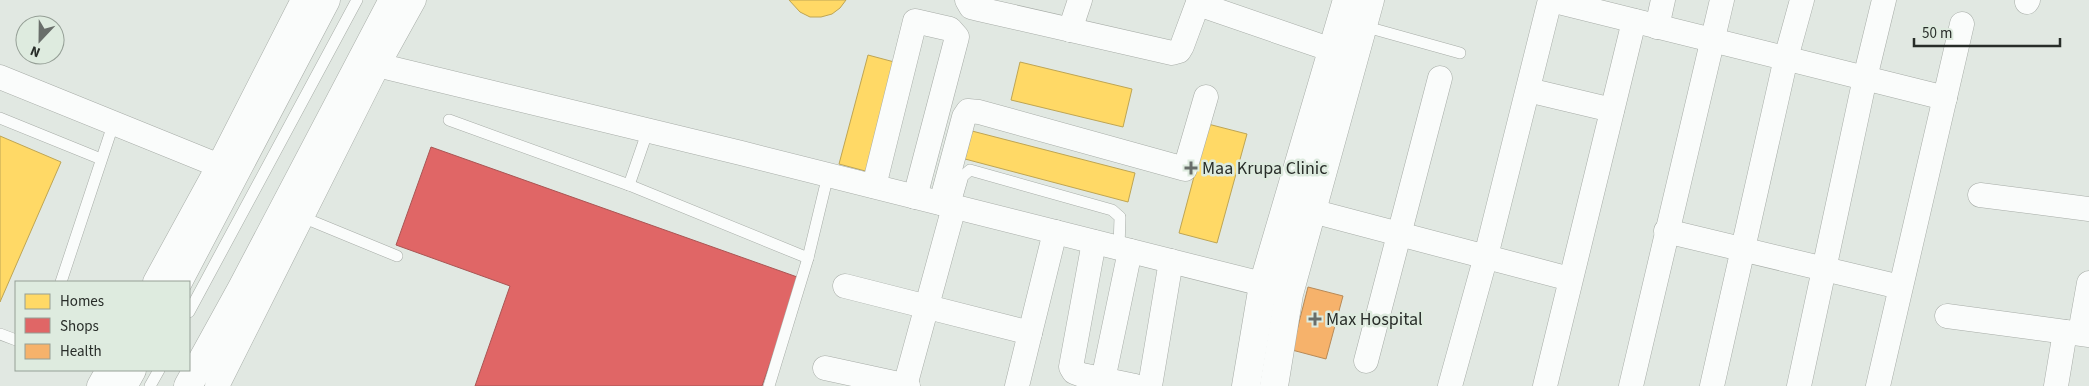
<svg xmlns="http://www.w3.org/2000/svg" width="2089" height="386" font-family="'Source Sans 3',sans-serif">
<style>
.homes{fill:#ffd966;stroke:#bea554}
.shops{fill:#e06666;stroke:#a95554}
.health{fill:#f6b26b;stroke:#b88a57}
.lines{fill:none;stroke-linecap:round;stroke-linejoin:round}
.service-casing{stroke:#a7aca7;stroke-width:12}
.minor-casing{stroke:#a7aca7;stroke-width:25}
.tertiary-casing{stroke:#a7aca7;stroke-width:29}
.secondary-casing{stroke:#a7aca7;stroke-width:29}
.service{stroke:#fafcfb;stroke-width:11}
.minor{stroke:#fafcfb;stroke-width:24}
.tertiary{stroke:#fafcfb;stroke-width:28}
.secondary{stroke:#fafcfb;stroke-width:28}
.poi-dot{fill:#696e6a;stroke:#deebdf;stroke-width:2}
.labels{text-anchor:middle;dominant-baseline:central;stroke-width:5;stroke-linejoin:round;paint-order:stroke}
.poi-label{font-size:18px;fill:#282d29;stroke:#deebdf;text-anchor:start}
</style>
<rect width="100%" height="100%" fill="#e1e8e2"/>
<g class="homes">
<polygon points="789,0 846,0 840,8 832,14 821,17 810,17 800,12"/>
<polygon points="868,55 898,63 869,172 839,164"/>
<polygon points="1020,62 1132,89 1123,127 1011,100"/>
<polygon points="1208,124 1247,134 1217,243 1179,233"/>
<polygon points="972,131 1135,173 1128,202 965,159"/>
<polygon points="0,136 61,162 0,302"/>
</g>
<polygon class="shops" points="431,147 800,278 762,386 475,386 510,286 396,245"/>
<polygon class="health" points="1308,287 1343,296 1326,359 1292,350"/>
<g class="lines">
<g class="service-casing">
<g id="service">
<polyline points="1363,26 1460,53"/>
<polyline points="0,118 101,159"/>
<polyline points="449,120 629,185 808,258"/>
<polyline points="629,185 648,130"/>
<polyline points="954,207 963,176 970,170 1112,210 1120,217 1119,248"/>
<polyline points="302,217 397,256"/>
<polyline points="61,282 114,122"/>
<polyline points="189,312 357,0"/>
<polyline points="0,334 16,340"/>
<polyline points="150,386 159,370"/>
<polyline points="769,386 808,258 828,175"/>
</g>
</g>
<g class="minor-casing">
<g id="minor">
<polyline points="967,0 971,7 979,9 1172,53 1179,51 1182,46 1199,0"/>
<polyline points="1551,0 1945,98"/>
<polyline points="2027,2 2028,0"/>
<polyline points="1198,4 1332,50"/>
<polyline points="1657,27 1663,0"/>
<polyline points="1070,30 1080,0"/>
<polyline points="361,61 741,153 1282,289"/>
<polyline points="0,77 232,171"/>
<polyline points="1528,90 1612,110"/>
<polyline points="874,186 915,21 950,29 957,37 915,197"/>
<polyline points="1980,195 2089,209"/>
<polyline points="941,203 964,117 968,111 979,112 1185,169 1206,97"/>
<polyline points="1312,211 1570,279"/>
<polyline points="1666,231 1900,287"/>
<polyline points="1094,242 1071,367 1074,372 1082,375 1135,386"/>
<polyline points="155,282 219,165 303,0"/>
<polyline points="845,286 1030,333"/>
<polyline points="1947,316 2089,335"/>
<polyline points="2080,333 2089,283"/>
<polyline points="1366,361 1440,78"/>
<polyline points="825,368 908,386"/>
<polyline points="1103,380 1130,251"/>
<polyline points="99,386 108,370"/>
<polyline points="217,386 378,65 414,0"/>
<polyline points="905,386 954,207"/>
<polyline points="1017,386 1055,232"/>
<polyline points="1150,386 1171,261"/>
<polyline points="1450,386 1486,256 1550,0"/>
<polyline points="1545,386 1634,21"/>
<polyline points="1631,386 1722,0"/>
<polyline points="1712,386 1786,58 1802,0"/>
<polyline points="1799,386 1865,78 1884,0"/>
<polyline points="1878,386 1962,24"/>
<polyline points="2056,386 2065,332"/>
</g>
</g>
<g class="tertiary-casing">
<g id="tertiary">
<polyline points="1246,386 1263,285 1347,0"/>
<polyline points="1274,386 1289,294 1370,0"/>
</g>
</g>
<g class="secondary-casing">
<g id="secondary">
<polyline points="178,282 326,0"/>
<polyline points="123,386 132,370"/>
<polyline points="188,386 242,288 393,0"/>
</g>
</g>
<use href="#service" class="service"/>
<use href="#minor" class="minor"/>
<use href="#tertiary" class="tertiary"/>
<use href="#secondary" class="secondary"/>
</g>
<g class="poi-dot">
<path d="M1188.5 160.5h5v5h5v5h-5v5h-5v-5h-5v-5h5z"/>
<path d="M1312.5 311.5h5v5h5v5h-5v5h-5v-5h-5v-5h5z"/>
</g>
<g class="labels">
<g class="poi-label">
<text x="1202" y="168">Maa Krupa Clinic</text>
<text x="1326" y="319">Max Hospital</text>
</g>
</g>
<rect x="15" y="281" width="175" height="90" fill="#deebdf" stroke="#959f96"/>
<rect x="25" y="294" width="25" height="15" fill="#ffd966" stroke="#959f96"/>
<text x="60" y="306" font-size="15" fill="#282d29">Homes</text>
<rect x="25" y="318" width="25" height="15" fill="#e06666" stroke="#959f96"/>
<text x="60" y="331" font-size="15" fill="#282d29">Shops</text>
<rect x="25" y="344" width="25" height="15" fill="#f6b26b" stroke="#959f96"/>
<text x="60" y="356" font-size="15" fill="#282d29">Health</text>
<g transform="translate(40 40) rotate(202)"><circle r="24" fill="#deebdf" stroke="#959f96"/>
<path d="M0-4L9 19L0 12L-9 19Z" fill="#696e6a"/>
<text y="-8" font-size="14" font-weight="bold" text-anchor="middle" fill="#282d29">N</text>
</g>
<path d="M1914 38v8h146v-8" fill="none" stroke="#282d29" stroke-width="2.5"/>
<text x="1922" y="38" font-size="15" fill="#282d29" stroke="#deebdf" stroke-width="4" paint-order="stroke">50 m</text>
</svg>
